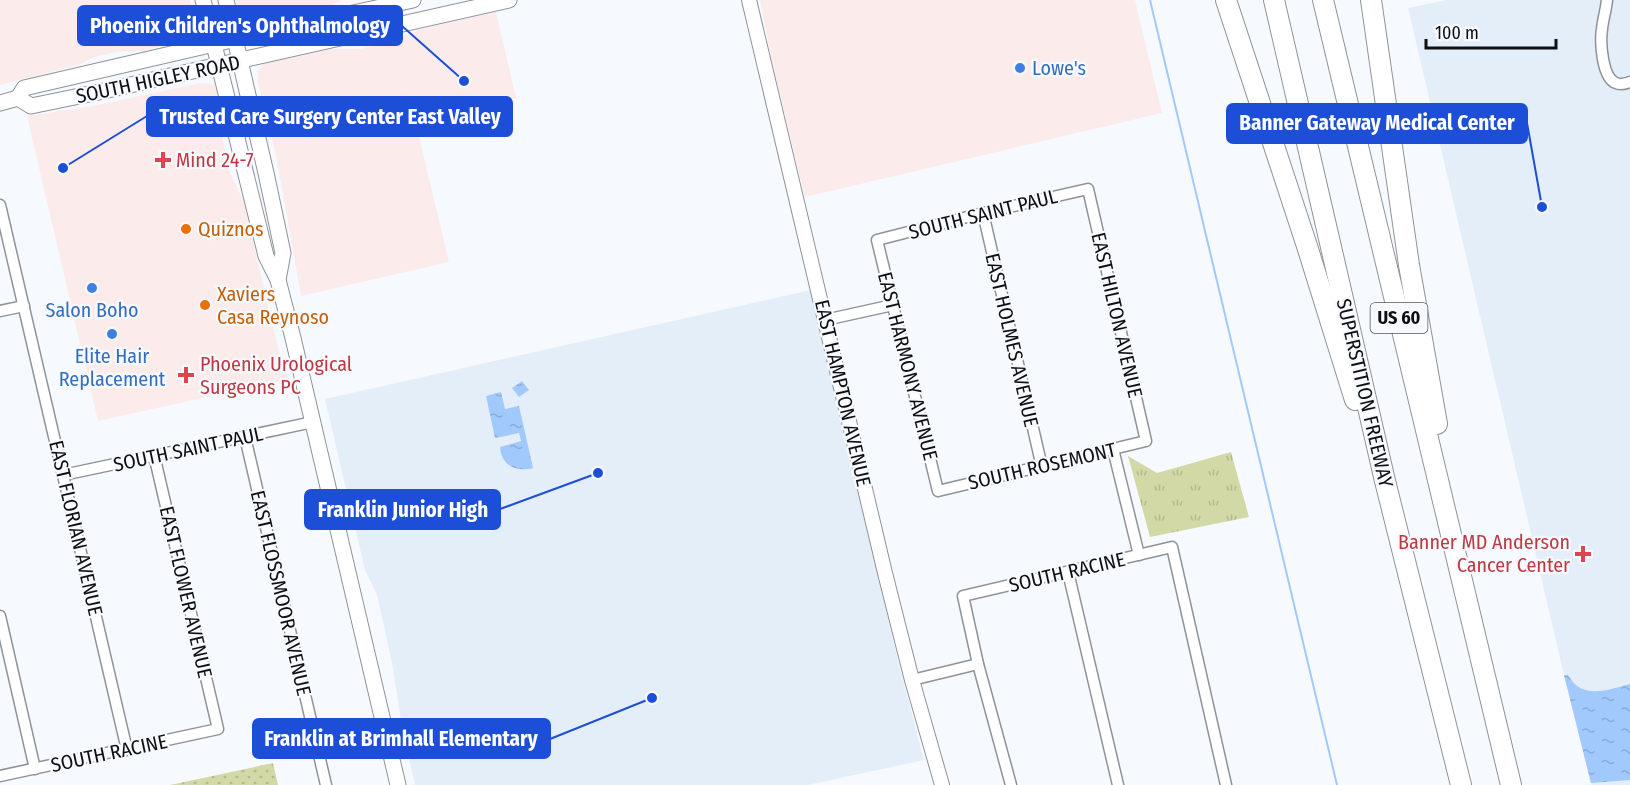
<svg xmlns="http://www.w3.org/2000/svg" width="1630" height="785" font-family="'Fira Sans Condensed',sans-serif">
<style>
.commercial{fill:#fbebea}
.built{fill:#e4eef9}
.grass{fill:url(#grass-dots)}
.park{fill:url(#park-tufts)}
.water{fill:url(#water-ripples)}
.lines{fill:none;stroke-linecap:round;stroke-linejoin:round}
.stream{stroke:#a2c9fb;stroke-width:2}
.minor-casing{stroke:#8f9398;stroke-width:13}
.tertiary-casing{stroke:#8f9398;stroke-width:16}
.secondary-casing{stroke:#8f9398;stroke-width:17}
.motorway-casing{stroke:#8f9398;stroke-width:22}
.minor{stroke:#fff;stroke-width:10}
.tertiary{stroke:#fff;stroke-width:14}
.secondary{stroke:#fff;stroke-width:15}
.motorway{stroke:#fff;stroke-width:20}
.shop-dot{fill:#3f7fe0;stroke:#f6faff;stroke-width:2}
.health-dot{fill:#e0444e;stroke:#f6faff;stroke-width:2}
.food-dot{fill:#e8710a;stroke:#f6faff;stroke-width:2}
.labels{text-anchor:middle;dominant-baseline:central;stroke-width:4.5;stroke-linejoin:round;paint-order:stroke}
.shield{fill:#f6faff;stroke:#545658;stroke-width:1.5}
.shield-label{font-size:18px;font-weight:bold;fill:#0e0f11}
.shop-label{font-size:20px;fill:#366cbe;stroke:#f6faff}
.street-label{font-size:20px;fill:#0e0f11;stroke:#f6faff}
.health-label{font-size:20px;fill:#be3a42;stroke:#f6faff;text-anchor:start}
.food-label{font-size:20px;fill:#c56008;stroke:#f6faff;text-anchor:start}
.leader{fill:none;stroke:#1d4ed8;stroke-width:2}
.callout-dot{fill:#1d4ed8;stroke:#f6faff;stroke-width:2}
.callout{fill:#1d4ed8;stroke:#1d4ed8;stroke-width:2}
.callout-label{font-size:21px;text-anchor:middle;font-weight:bold;fill:#fff}
</style>
<defs>
<pattern id="grass-dots" width="8" height="8" patternUnits="userSpaceOnUse" patternTransform="scale(1.5)"><rect width="8" height="8" fill="#d2d9a6"/><path d="M2 2h.1M6 6h.1" fill="none" stroke="#b3b98e" stroke-width="1.8" stroke-linecap="round"/></pattern>
<pattern id="park-tufts" width="24" height="20" patternUnits="userSpaceOnUse" patternTransform="scale(1.5)"><rect width="24" height="20" fill="#d2d9a6"/><path d="M3 7l-1-3M5 7V3M7 7l1-3M15 17l-1-3M17 17v-4M19 17l1-3" fill="none" stroke="#b3b98e"/></pattern>
<pattern id="water-ripples" width="26" height="14" patternUnits="userSpaceOnUse" patternTransform="scale(1.5)"><rect width="26" height="14" fill="#a2c9fb"/><path d="M2 4q2-2 4 0t4 0M15 11q2-2 4 0t4 0" fill="none" stroke="#8aabd6"/></pattern>
</defs>
<rect width="100%" height="100%" fill="#f6faff"/>
<g class="commercial">
<polygon points="0,0 190,0 196,25 197,33 190,40 140,51 117,52 94,57 78,65 0,85"/>
<polygon points="236,0 342,0 329,6 251,22 246,21 239,16"/>
<polygon points="760,0 1135,0 1162,113 805,197 772,61"/>
<polygon points="496,12 516,98 415,120 449,262 301,296 276,155 258,83 258,70 265,63 331,49 360,49 390,42 418,30"/>
<polygon points="200,83 213,84 217,91 218,119 230,173 243,200 281,360 289,379 98,421 27,116 93,106"/>
</g>
<g class="built">
<polygon points="1446,0 1630,0 1630,785 1591,785 1564,675 1408,8"/>
<polygon points="811,290 898,661 924,760 808,785 415,785 403,733 392,663 377,595 365,570 325,399"/>
</g>
<polygon class="grass" points="273,763 278,785 170,785"/>
<polygon class="park" points="1231,452 1249,517 1150,537 1128,456 1157,473"/>
<g class="water">
<polygon points="522,381 529,390 519,397 512,388"/>
<path d="M 501,392 L 505,409 L 519,406 L 533,468 C 516,473 501,465 500,447 L 521,441 L 519,433 L 495,438 L 486,396 Z"/>
<path d="M 1564,675 L 1568,675 C 1570,678 1573,683 1577,686 C 1592,697 1614,688 1630,684 L 1630,780 L 1591,783 Z"/>
</g>
<g class="lines">
<polyline class="stream" points="1150,0 1337,785"/>
<g class="minor-casing">
<g id="minor">
<path d="M 1607,0 C 1606,10 1603,19 1602,29 C 1600,42 1602,78 1616,83 C 1620,85 1625,84 1630,82"/>
<polygon points="1088,189 1146,441 938,491 877,240 983,213"/>
<polyline points="0,205 127,750"/>
<polyline points="983,213 1042,467"/>
<polyline points="0,311 24,306"/>
<polyline points="825,320 893,305"/>
<polyline points="245,437 326,785"/>
<polyline points="1113,449 1139,555"/>
<polyline points="63,475 313,422"/>
<polyline points="1068,572 1118,785"/>
<polyline points="0,616 35,769"/>
<polyline points="912,680 978,664"/>
<polyline points="0,776 218,729 154,455"/>
<polyline points="1011,785 978,664 963,596 1172,547 1226,785"/>
</g>
</g>
<g class="tertiary-casing">
<polyline id="tertiary" points="749,0 885,573 912,680 942,785"/>
</g>
<g class="secondary-casing">
<g id="secondary">
<polyline points="203,0 266,256 278,280 293,338 398,785"/>
<polyline points="226,0 266,173 283,253 278,280"/>
<polyline points="18,98 24,88 257,34 413,0"/>
<polyline points="0,103 18,98 31,106 99,92 509,0"/>
</g>
</g>
<g class="motorway-casing">
<g id="motorway">
<polyline points="1226,0 1307,246 1355,400"/>
<polyline points="1274,0 1385,481 1461,785"/>
<polyline points="1323,0 1511,785"/>
<polyline points="1371,0 1409,265 1437,424"/>
</g>
</g>
<use href="#minor" class="minor"/>
<use href="#tertiary" class="tertiary"/>
<use href="#secondary" class="secondary"/>
<use href="#motorway" class="motorway"/>
</g>
<g class="shop-dot">
<circle cx="1020" cy="68" r="6"/>
<circle cx="92" cy="288" r="6"/>
<circle cx="112" cy="334" r="6"/>
</g>
<g class="health-dot">
<path d="M160 151h6v6h6v6h-6v6h-6v-6h-6v-6h6z"/>
<path d="M183 366h6v6h6v6h-6v6h-6v-6h-6v-6h6z"/>
<path d="M1580 545h6v6h6v6h-6v6h-6v-6h-6v-6h6z"/>
</g>
<g class="food-dot">
<circle cx="186" cy="229" r="6"/>
<circle cx="205" cy="305" r="6"/>
</g>
<g class="labels">
<rect class="shield" x="1370.5" y="303" width="57" height="30" rx="4.5"/>
<g class="shield-label">
<text x="1399" y="318">US 60</text>
</g>
<g class="shop-label">
<text x="1032" y="68" text-anchor="start">Lowe's</text>
<text x="92" y="310">Salon Boho</text>
<text x="112" y="356">Elite Hair<tspan x="112" dy="23">Replacement</tspan></text>
</g>
<g class="street-label">
<text transform="translate(158 79) rotate(-12)">SOUTH HIGLEY ROAD</text>
<text transform="translate(983 214) rotate(-14)">SOUTH SAINT PAUL</text>
<text transform="translate(1117 315) rotate(77)">EAST HILTON AVENUE</text>
<text transform="translate(1012 340) rotate(77)">EAST HOLMES AVENUE</text>
<text transform="translate(908 366) rotate(76)">EAST HARMONY AVENUE</text>
<text transform="translate(843 393) rotate(77)">EAST HAMPTON AVENUE</text>
<text transform="translate(1365 393) rotate(77)">SUPERSTITION FREEWAY</text>
<text transform="translate(188 449) rotate(-12)">SOUTH SAINT PAUL</text>
<text transform="translate(1042 466) rotate(-13)">SOUTH ROSEMONT</text>
<text transform="translate(76 528) rotate(77)">EAST FLORIAN AVENUE</text>
<text transform="translate(1067 572) rotate(-13)">SOUTH RACINE</text>
<text transform="translate(186 592) rotate(77)">EAST FLOWER AVENUE</text>
<text transform="translate(281 593) rotate(77)">EAST FLOSSMOOR AVENUE</text>
<text transform="translate(109 753) rotate(-12)">SOUTH RACINE</text>
</g>
<g class="health-label">
<text x="176" y="160">Mind 24-7</text>
<text x="200" y="364">Phoenix Urological<tspan x="200" dy="23">Surgeons PC</tspan></text>
<text x="1570" y="542" text-anchor="end">Banner MD Anderson<tspan x="1570" dy="23">Cancer Center</tspan></text>
</g>
<g class="food-label">
<text x="198" y="229">Quiznos</text>
<text x="217" y="294">Xaviers<tspan x="217" dy="23">Casa Reynoso</tspan></text>
</g>
</g>
<path class="leader" d="M464 81L402 26M63 168L147 116M1542 207L1527 123M598 473L500 509M652 698L550 739"/>
<g class="callout-dot">
<circle cx="464" cy="81" r="6"/>
<circle cx="63" cy="168" r="6"/>
<circle cx="1542" cy="207" r="6"/>
<circle cx="598" cy="473" r="6"/>
<circle cx="652" cy="698" r="6"/>
</g>
<g class="callout">
<rect x="78" y="6" width="324" height="39" rx="6"/>
<rect x="147" y="97" width="365" height="39" rx="6"/>
<rect x="1227" y="104" width="300" height="39" rx="6"/>
<rect x="305" y="490" width="195" height="39" rx="6"/>
<rect x="253" y="719" width="297" height="39" rx="6"/>
</g>
<g class="callout-label">
<text x="240" y="33">Phoenix Children's Ophthalmology</text>
<text x="330" y="124">Trusted Care Surgery Center East Valley</text>
<text x="1377" y="130">Banner Gateway Medical Center</text>
<text x="403" y="517">Franklin Junior High</text>
<text x="401" y="746">Franklin at Brimhall Elementary</text>
</g>
<path d="M1426 39v9h130v-9" fill="none" stroke="#0e0f11" stroke-width="3"/>
<text x="1435" y="39" font-size="18" fill="#0e0f11" stroke="#f6faff" stroke-width="4.5" paint-order="stroke">100 m</text>
</svg>
